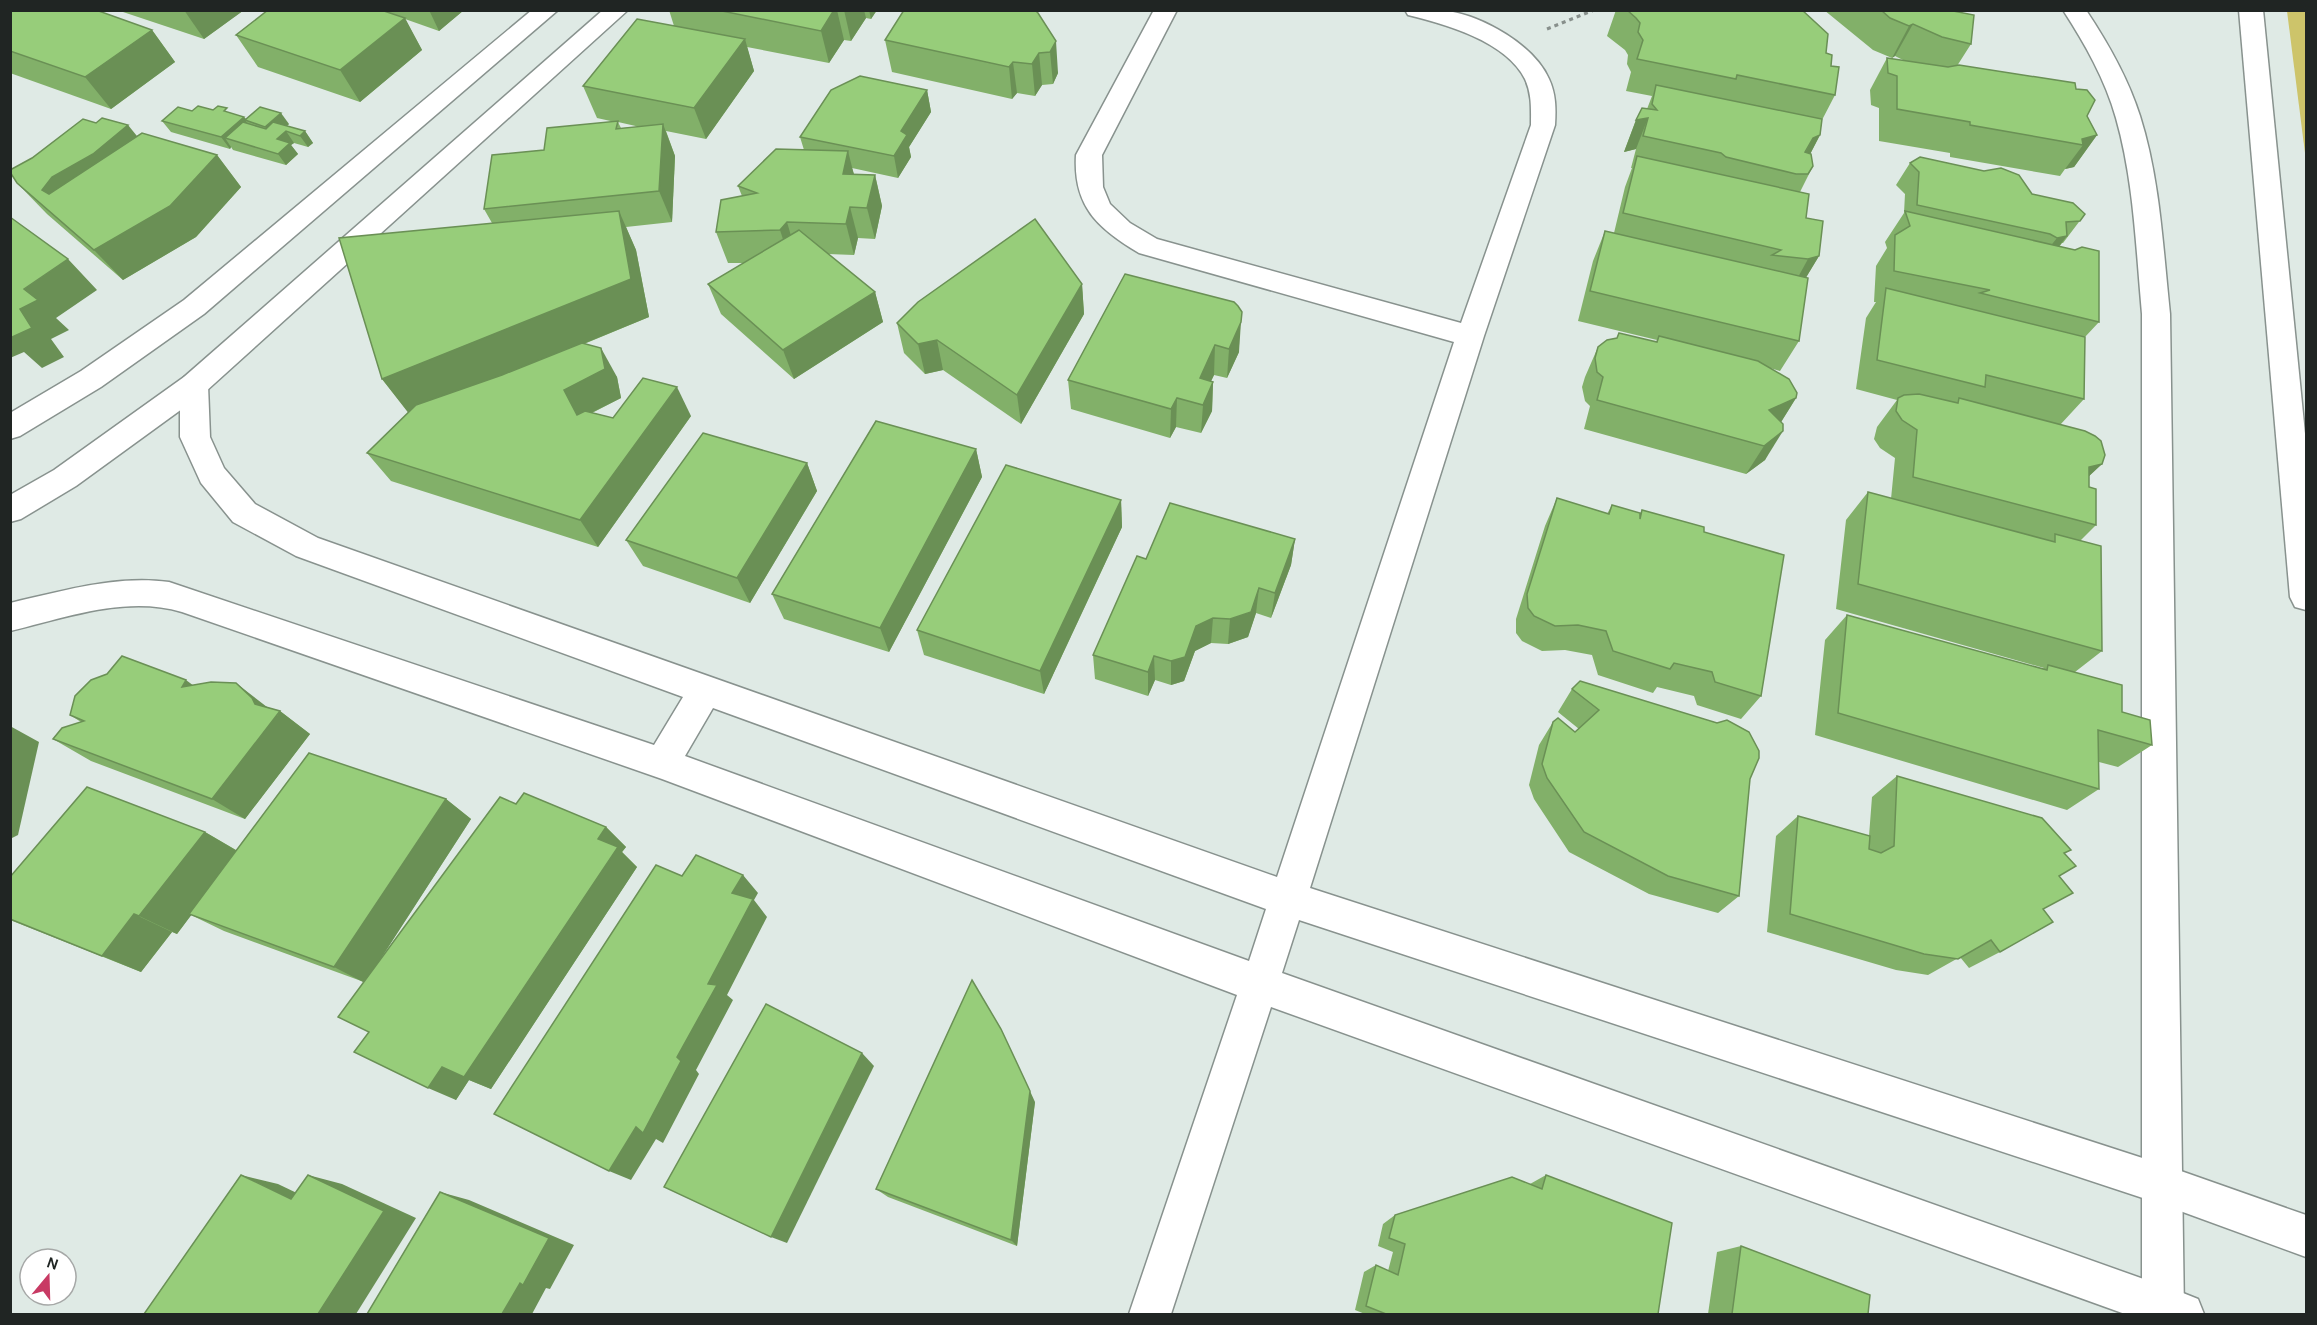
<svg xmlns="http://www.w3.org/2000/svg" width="2317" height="1325" font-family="Karla,sans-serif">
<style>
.green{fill:#cdc46a}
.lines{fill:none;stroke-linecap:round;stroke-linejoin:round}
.street-casing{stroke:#88928e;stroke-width:3}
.secondary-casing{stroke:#88928e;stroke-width:3}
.path{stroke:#88908c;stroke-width:3;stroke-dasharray:4 4;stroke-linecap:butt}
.street{fill:#fff;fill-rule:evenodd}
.secondary{fill:#fff;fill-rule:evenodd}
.wall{fill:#82b069;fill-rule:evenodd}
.shaded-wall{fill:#6a9055}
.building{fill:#97cd7a;stroke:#6a9055;stroke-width:1.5}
</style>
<rect width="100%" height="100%" fill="#dfeae5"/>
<polygon class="green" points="2287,11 2306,11 2306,161"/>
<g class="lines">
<g class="street-casing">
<path id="street" d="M 1154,10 L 1177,10 L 1102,155 L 1103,187 L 1110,204 L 1130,223 L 1157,239 L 1461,323 L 1531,125 C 1531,109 1532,94 1525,79 C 1506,41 1445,24 1408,15 L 1405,10 C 1418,10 1434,8 1447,11 C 1483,16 1534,45 1549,79 C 1556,94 1556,109 1555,125 L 1484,336 L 1310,888 L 2161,1164 L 2306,1215 L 2306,1257 L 2161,1204 L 1299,920 L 1282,973 L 2183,1293 L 2198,1299 L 2204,1314 L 2125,1314 L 1271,1007 L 1171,1314 L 1129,1314 L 1237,995 L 662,779 L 182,612 C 126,595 65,618 10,631 L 10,603 C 63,591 115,575 169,582 L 654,745 L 683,697 L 296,556 L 233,522 L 201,483 L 180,437 L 180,385 L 184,377 L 194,374 L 204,377 L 208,385 L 210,437 L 224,468 L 255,504 L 318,538 L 1277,877 L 1454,342 L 1139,253 C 1097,228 1073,206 1076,155 ZM 713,708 L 1266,909 L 1249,961 L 685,756 Z"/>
</g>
<g class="secondary-casing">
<g id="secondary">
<polygon points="532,10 558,10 204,314 101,387 20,436 10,439 10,413 81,371 184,300"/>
<polygon points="603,10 628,10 204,393 76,486 21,519 10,522 10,495 54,470 184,377"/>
<path d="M 2063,10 L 2086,10 C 2108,43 2128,78 2140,116 C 2160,179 2163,248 2170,314 L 2184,1314 L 2142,1314 L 2142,314 C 2136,249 2134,181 2116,118 C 2105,79 2085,44 2063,10 Z"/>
<polygon points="2239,10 2263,10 2306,444 2306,610 2295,607 2290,597"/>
</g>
</g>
<polyline class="path" points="1547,29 1594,10"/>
<use href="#street" class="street"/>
<use href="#secondary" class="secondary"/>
</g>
<g class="wall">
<polygon points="10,10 152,30 175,62 111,109 10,73"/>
<polygon points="117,10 244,10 204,39"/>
<polygon points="268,10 464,10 439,31 405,19 422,50 360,102 258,67 236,35"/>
<path d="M 669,10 L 877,10 L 871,19 L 866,18 L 851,41 L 844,40 L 829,63 L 747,47 L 754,71 L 706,139 L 666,131 L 675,156 L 672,222 L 626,227 L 636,250 L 649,317 L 584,344 L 617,377 L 621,398 L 592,413 L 613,418 L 691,416 L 598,547 L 391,481 L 367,453 L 409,413 L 382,379 L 492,223 L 484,209 L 544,150 L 615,122 L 597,118 L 583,86 L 674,26 ZM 618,122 L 640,127 L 621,128 Z"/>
<polygon points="1035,10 1058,73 1053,84 1042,85 1035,96 1017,93 1012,99 892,72 885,40"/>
<polygon points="1616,10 1802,10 1826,53 1831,66 1835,95 1822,120 1820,135 1810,154 1813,166 1800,192 1806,218 1819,256 1806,277 1799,341 1780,371 1770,368 1796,398 1781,422 1765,460 1746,474 1584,429 1590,406 1585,401 1582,387 1585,377 1598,347 1656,342 1657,340 1578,321 1593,261 1605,231 1614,233 1625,187 1632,168 1631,168 1636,149 1624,152 1636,120 1647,109 1652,96 1626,91 1631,72 1627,64 1628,55 1625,50 1607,36"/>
<polygon points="1824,10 1948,10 1971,44 1957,66 2076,89 2087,116 2097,135 2074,167 2065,169 2060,176 1950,157 1950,153 1879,141 1879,108 1871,105 1870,90 1887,58 1905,61 1895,56 1892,58 1873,50"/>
<polygon points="927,90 931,112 909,147 911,157 898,178 852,168 854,174 875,175 882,206 875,239 858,238 854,255 828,254 875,292 883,322 794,379 721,314 708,284 744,263 728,263 716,232 742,196 738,186 804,150 800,137"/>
<polygon points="213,110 230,113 246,119 289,124 287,126 305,131 313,143 308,147 294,143 291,145 298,154 286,165 233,150 231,147 230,149 171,132 162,121 192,111"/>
<polygon points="137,137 217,155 241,187 196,237 123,280 47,214 17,183"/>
<polygon points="1910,163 2032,194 2085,214 2063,243 2062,243 2059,247 2099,322 2085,337 2084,399 2060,425 2102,464 2089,476 2089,487 2096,525 2080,541 2102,651 2075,672 2122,712 2152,745 2118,767 2099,762 2099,789 2067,810 1815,735 1825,640 1847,615 2042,669 2044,668 1836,609 1846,520 1868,492 1891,499 1895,458 1880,448 1874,439 1877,427 1897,400 1856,389 1866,318 1876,302 1874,302 1876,266 1887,248 1885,242 1904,213 1905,194 1896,185"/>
<polygon points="1125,274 1239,352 1227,378 1214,375 1211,381 1213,382 1212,411 1201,433 1176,427 1170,438 1071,409 1068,380"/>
<polygon points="1082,284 1084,314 1021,424 943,370 925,374 904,353 897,323"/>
<polygon points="976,449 982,477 889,652 784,619 772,594"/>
<polygon points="807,463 817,491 750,603 643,566 626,540"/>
<polygon points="1557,498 1607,514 1612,505 1640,514 1642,510 1704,532 1761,696 1741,719 1697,705 1694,696 1657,687 1653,693 1598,675 1592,655 1565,650 1542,651 1522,641 1516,633 1516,619 1545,526"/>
<polygon points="1121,500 1122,527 1044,694 924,655 917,630"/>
<polygon points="1295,539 1291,565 1271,618 1256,613 1248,637 1228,644 1211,643 1195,651 1184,681 1171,685 1155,680 1148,696 1095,679 1093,655 1146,559"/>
<polygon points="192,685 280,711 310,734 245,819 91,761 53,739 81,722 70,715"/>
<polygon points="1572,689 1750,779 1739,896 1718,913 1649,894 1569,852 1534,799 1529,785 1539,745 1553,722 1575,732 1579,729 1558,712"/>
<polygon points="1897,776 2071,850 2064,854 2059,876 2043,909 2000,952 1969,968 1960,957 1928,975 1896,970 1767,932 1776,836 1798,816 1869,836 1872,797"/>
<polygon points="446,799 471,819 374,969 516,804 606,827 626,847 622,852 637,867 491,1089 469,1080 456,1100 369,1032 364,982 224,931 191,915 177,934 172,932 141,972 10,920 205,832 236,850"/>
<polygon points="1035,1102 1017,1246 888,1197 876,1189"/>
<polygon points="1546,1175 1658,1314 1365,1314 1355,1310 1364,1272 1376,1265 1388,1271 1393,1252 1378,1246 1383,1224 1395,1215 1530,1184"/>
<polygon points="1741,1246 1868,1314 1708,1314 1717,1252"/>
</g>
<g class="shaded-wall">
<polygon points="184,10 244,10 204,39"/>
<polygon points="429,10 464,10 439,31"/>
<polygon points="834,10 837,10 844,40 829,63 821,31"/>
<polygon points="844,10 864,10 866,18 851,41"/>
<polygon points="869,10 877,10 871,19"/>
<polygon points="405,18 422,50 360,102 340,70"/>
<polygon points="1913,24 1895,56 1892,58 1909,26"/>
<polygon points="152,30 175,62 111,109 85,77"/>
<polygon points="745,39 754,71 706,139 694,108"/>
<polygon points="1056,41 1058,73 1053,84 1050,52"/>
<polygon points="1039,53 1042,85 1035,96 1032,64"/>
<polygon points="1013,62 1017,93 1012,99 1009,67"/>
<polygon points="927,90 931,112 909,147 911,157 898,178 894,156 901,131"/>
<polygon points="281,113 289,124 273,138 265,127"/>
<polygon points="244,117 248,121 245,120 251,129 225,138 231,147 230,149 221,137"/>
<polygon points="1648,118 1636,149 1624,152 1636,120"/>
<polygon points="663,124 675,156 672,222 659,191"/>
<polygon points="128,125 154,157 71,222 42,190 52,177"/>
<polygon points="286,131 294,143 291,145 298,154 286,165 278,154 277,139"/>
<polygon points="305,131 313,143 308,147 300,136"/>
<polygon points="1820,135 1804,166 1796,170 1813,138"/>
<polygon points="2097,135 2074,167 2065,169 2083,145 2082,139"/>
<polygon points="848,151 856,183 843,174"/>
<polygon points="217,155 241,187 196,237 123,280 94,250"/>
<polygon points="875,175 882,206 875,239 867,208"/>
<polygon points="850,207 858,238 854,255 846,224"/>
<polygon points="619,211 636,250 649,317 410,415 382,379"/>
<polygon points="787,222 796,253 790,261 780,230"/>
<polygon points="2067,236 2050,258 2040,259 2057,238"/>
<polygon points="1819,256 1801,286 1791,290 1808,259"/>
<polygon points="68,259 97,290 56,318 69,330 51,339 64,357 42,368 24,352 10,358 10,332 20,309 24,289"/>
<polygon points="1082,284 1084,314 1021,424 1017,395"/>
<polygon points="875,292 883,322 794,379 783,350"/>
<polygon points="1241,322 1239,352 1227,378 1229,349"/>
<polygon points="937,340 943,370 925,374 918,344"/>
<polygon points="1215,345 1214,375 1200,404 1200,378"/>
<polygon points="601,348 617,377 621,398 581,418 577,415 564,390"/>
<polygon points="1213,382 1212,411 1201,433 1203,405"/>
<polygon points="677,387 691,416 598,547 580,520"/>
<polygon points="1177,398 1176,427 1170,438 1171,409"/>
<polygon points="1796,398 1778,427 1769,410"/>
<polygon points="1783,431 1765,460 1746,474 1764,446"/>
<polygon points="976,449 982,477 889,652 880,628"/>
<polygon points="807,463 817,491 750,603 737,578"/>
<polygon points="2102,464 2073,491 2089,467"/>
<polygon points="1121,500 1122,527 1044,694 1040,671"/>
<polygon points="1295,539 1291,565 1271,618 1275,593"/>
<polygon points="1259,588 1256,613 1248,637 1228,644 1230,619"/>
<polygon points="1213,618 1211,643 1195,651 1184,681 1171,685 1171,661 1196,626"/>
<polygon points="1154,656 1155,680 1148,696 1148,672"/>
<polygon points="186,680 218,704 182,687"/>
<polygon points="236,683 267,707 277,716 280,711 310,734 245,819 212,799 255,704"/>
<polygon points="10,726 39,742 18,835 10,839"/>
<polygon points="446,799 471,819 365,983 334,967"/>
<polygon points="606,827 626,847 622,852 637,867 491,1089 469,1080 456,1100 428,1088"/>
<polygon points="205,832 239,852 177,934 139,916"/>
<polygon points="743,875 758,893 754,900 767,917 727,995 733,1000 696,1070 699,1074 663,1143 656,1139 631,1180 609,1171 636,1127 677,1057 708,984 732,893"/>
<polygon points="134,914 172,932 141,972 102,956"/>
<polygon points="862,1053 874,1066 787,1243 771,1237"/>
<polygon points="1030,1091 1035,1102 1017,1246 1011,1240"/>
<polygon points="241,1175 278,1184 326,1207 291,1199"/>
<polygon points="308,1175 342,1184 416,1218 356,1314 318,1314"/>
<polygon points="440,1192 469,1200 574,1245 550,1289 546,1288 532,1314 502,1314 520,1283"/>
</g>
<g class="building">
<polygon points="10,10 96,10 152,30 85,77 10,51"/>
<polygon points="268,10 381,10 405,18 340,70 236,35"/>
<polygon points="717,10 834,10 821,31"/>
<polygon points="904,10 1035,10 1038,13 1056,41 1050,52 1039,53 1032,64 1013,62 1009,67 885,40"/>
<polygon points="1627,10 1802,10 1828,34 1826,53 1832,55 1831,66 1839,67 1835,95 1737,75 1736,79 1637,59 1643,40 1638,32 1640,23 1636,18"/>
<polygon points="1881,10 1948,10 1974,15 1971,44 1942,37 1913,24 1909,26 1890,18"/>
<polygon points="637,19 745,39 694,108 583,86"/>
<polygon points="1887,58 1948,67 1959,65 2075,83 2076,89 2087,90 2095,100 2087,116 2097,135 2082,139 2083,145 1970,125 1970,122 1897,109 1897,76 1888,73"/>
<polygon points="860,76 927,90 901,131 907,135 894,156 800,137 831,90"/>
<polygon points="1656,85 1822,119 1820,135 1813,138 1805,152 1811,154 1813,166 1808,174 1796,174 1726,157 1721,153 1643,136 1648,118 1636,120 1642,108 1657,110 1652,104"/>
<polygon points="198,106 213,110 218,106 227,108 224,111 244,117 221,137 162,121 178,107 192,111"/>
<polygon points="260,107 281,113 265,127 245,120"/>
<polygon points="102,118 128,125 93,154 52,177 42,190 49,194 142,133 217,155 170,206 94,250 17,183 10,172 10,170 32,158 83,119 96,123"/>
<polygon points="618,121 616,129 663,124 659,191 484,209 492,155 544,150 547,128"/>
<polygon points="243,122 266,129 273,122 305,131 300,136 286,131 277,139 290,143 278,154 225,138"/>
<polygon points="776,149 848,151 843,174 875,175 867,208 850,207 846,224 787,222 780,230 716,232 721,200 757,193 738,186"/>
<polygon points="1637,156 1809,194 1806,218 1823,221 1819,256 1808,259 1772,255 1781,250 1623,213"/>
<polygon points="1920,157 1984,171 2001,168 2019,175 2032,194 2073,203 2085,214 2080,221 2066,222 2067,236 2057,238 2050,234 1917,205 1919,172 1910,163"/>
<polygon points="619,211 631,279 382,379 339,238"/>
<polygon points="1905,211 2075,250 2082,247 2099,251 2099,322 1980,293 1990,290 1894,271 1895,235 1910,226"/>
<polygon points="10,217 68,259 24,289 38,300 20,309 32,328 10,338"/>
<polygon points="1035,219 1082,284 1017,395 937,340 918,344 897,323 918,302"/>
<polygon points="799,230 875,292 783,350 708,284"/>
<polygon points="1605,231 1808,278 1799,341 1590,291"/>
<polygon points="1125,274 1234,302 1238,306 1242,312 1241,322 1229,349 1215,345 1200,378 1213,382 1203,405 1177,398 1171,409 1068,380"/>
<polygon points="1886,288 2085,337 2084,399 1986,375 1985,387 1877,360"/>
<polygon points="1619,333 1657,342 1659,336 1758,361 1789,379 1797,393 1796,398 1769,410 1783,424 1783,431 1764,446 1597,400 1603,377 1597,372 1595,358 1598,347 1607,340 1617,338"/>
<polygon points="582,343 601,348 605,369 564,390 577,415 585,411 613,418 643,378 677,387 580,520 367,453 416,405 502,375"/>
<polygon points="1919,394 1958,403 1959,398 2085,431 2095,436 2101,441 2105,455 2102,464 2089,467 2089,487 2096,489 2096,525 1913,477 1917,430 1902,420 1896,411 1898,398 1904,395"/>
<polygon points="876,421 976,449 880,628 772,594"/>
<polygon points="703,433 807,463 737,578 626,540"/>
<polygon points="1006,465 1121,500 1040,671 917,630"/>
<polygon points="1868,492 2055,542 2055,534 2101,546 2102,651 1858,584"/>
<polygon points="1557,498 1609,514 1612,505 1640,513 1640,519 1642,510 1704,527 1704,532 1784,555 1761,696 1715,682 1712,672 1674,663 1670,669 1613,651 1606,631 1578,625 1555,626 1534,616 1528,608 1527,594"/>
<polygon points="1170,503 1295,539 1275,593 1259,588 1251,612 1230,619 1213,618 1196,626 1185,657 1171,661 1154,656 1148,672 1093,655 1137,556 1146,559"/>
<polygon points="1847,615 2047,670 2048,665 2122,685 2122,712 2150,720 2152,745 2098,730 2099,789 1838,713"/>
<polygon points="122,656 186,680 182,687 211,682 236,683 252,698 255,704 280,711 212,799 53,739 62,728 84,721 70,715 75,696 91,680 107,674"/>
<polygon points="1580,681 1717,723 1727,720 1749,732 1759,751 1759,758 1750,779 1739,896 1668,876 1584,832 1547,778 1542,764 1553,722 1558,718 1575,732 1599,710 1572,689"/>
<polygon points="309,753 446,799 334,967 189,914"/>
<polygon points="1897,776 2042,818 2071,850 2064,853 2076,866 2059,876 2073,893 2043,909 2053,922 2000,952 1991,940 1958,959 1924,954 1790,914 1798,816 1870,836 1869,849 1881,853 1894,846"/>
<polygon points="87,787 205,832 139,916 134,914 102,956 10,919 10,877"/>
<polygon points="524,793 606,827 598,839 618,847 464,1077 442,1067 428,1088 354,1052 369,1032 338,1017 500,797 516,804"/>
<polygon points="696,855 743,875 732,893 753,899 708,984 717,985 677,1057 681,1061 643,1133 636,1127 609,1171 494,1114 656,865 682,876"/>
<polygon points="972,980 1001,1029 1030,1091 1011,1240 876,1189"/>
<polygon points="766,1004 862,1053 771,1237 664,1187"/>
<polygon points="241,1175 291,1199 308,1175 384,1211 318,1314 144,1314"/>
<polygon points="1546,1175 1672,1223 1658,1314 1386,1314 1366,1306 1376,1265 1398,1275 1405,1244 1389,1238 1395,1215 1512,1177 1542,1189"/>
<polygon points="440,1192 549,1238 523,1285 520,1283 502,1314 367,1314"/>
<polygon points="1741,1246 1870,1295 1868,1314 1732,1314"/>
</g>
<rect width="2317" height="1325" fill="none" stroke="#202523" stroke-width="24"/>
<g transform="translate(48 1277) rotate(19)"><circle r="28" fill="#ffffff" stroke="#a6a8a7" stroke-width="1.5"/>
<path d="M0-4.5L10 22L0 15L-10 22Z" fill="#c83a64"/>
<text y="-9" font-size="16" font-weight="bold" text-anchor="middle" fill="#202523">N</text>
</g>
</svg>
